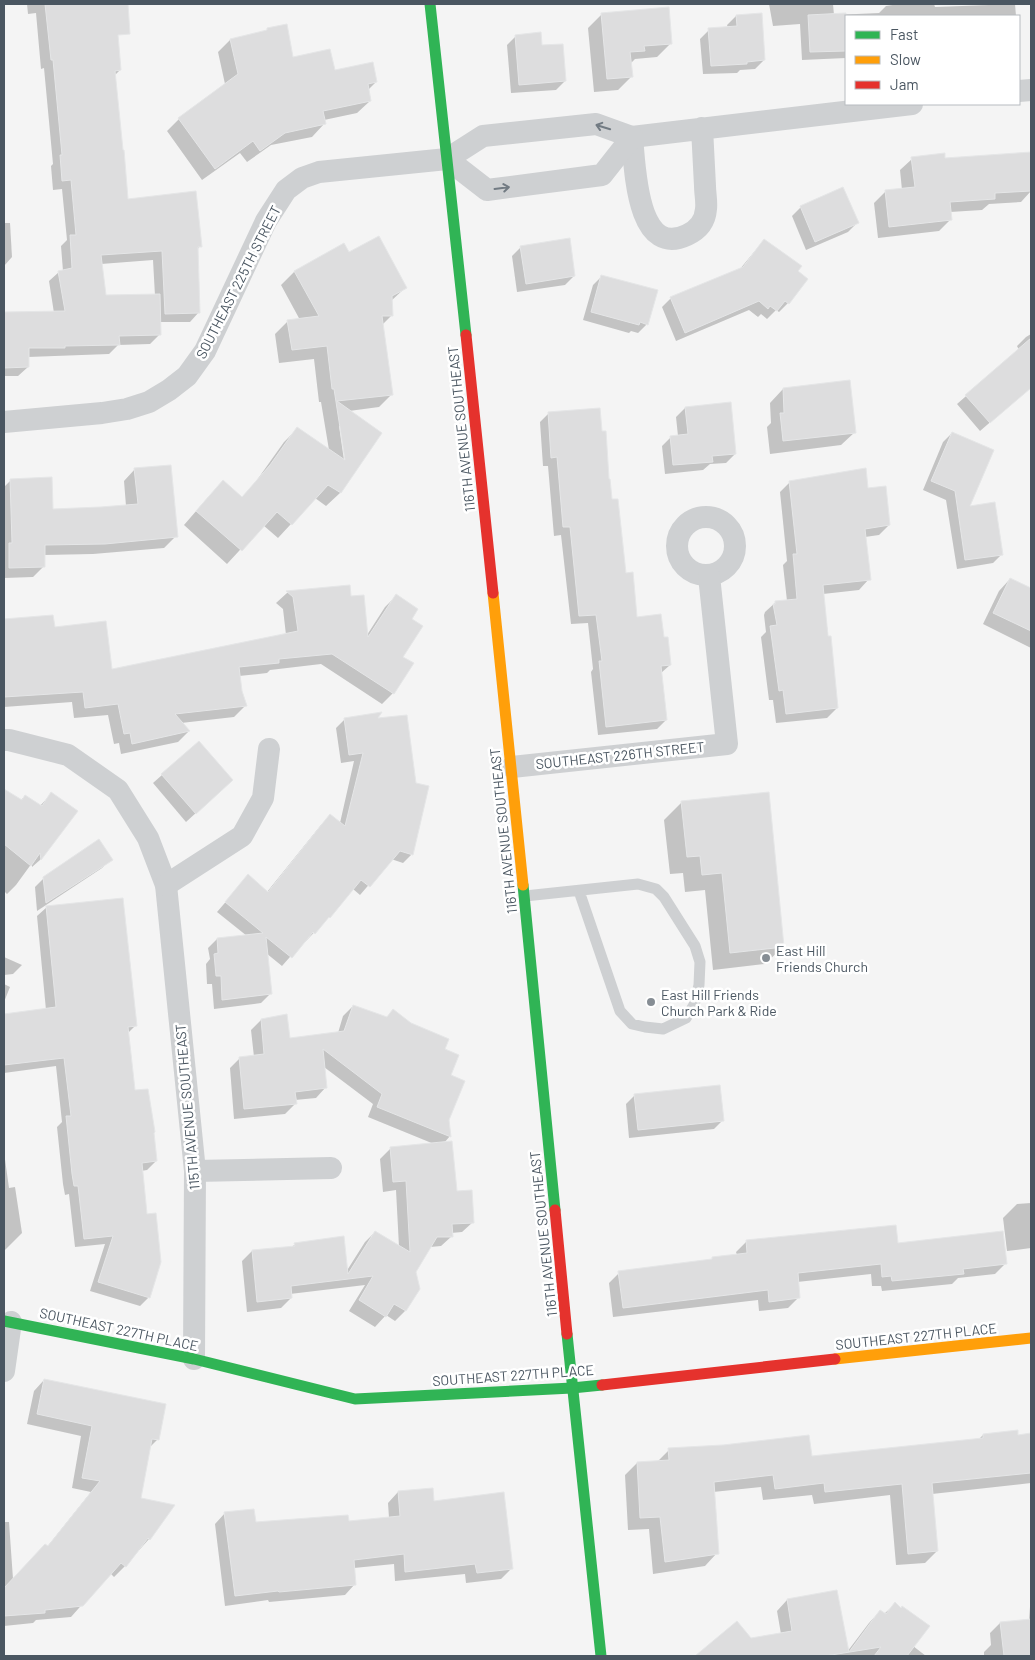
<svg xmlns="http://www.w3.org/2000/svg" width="1035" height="1660" font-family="Barlow,sans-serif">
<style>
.shadow{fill:#0003;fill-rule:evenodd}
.building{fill:#ddddde;stroke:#e5e6e7}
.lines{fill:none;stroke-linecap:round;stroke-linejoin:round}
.lane{stroke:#ced0d2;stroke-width:11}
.street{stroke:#ced0d2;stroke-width:22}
.fast{stroke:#30b455;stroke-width:11}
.slow{stroke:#ff9f0a;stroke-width:11}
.jam{stroke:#e5322d;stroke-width:11}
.oneway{stroke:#727b83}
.poi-dot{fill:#868d94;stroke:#fff;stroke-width:2}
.labels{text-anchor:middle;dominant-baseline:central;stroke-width:5;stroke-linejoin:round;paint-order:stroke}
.street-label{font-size:14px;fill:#4a5661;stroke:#fff}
.poi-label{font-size:14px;fill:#4a5661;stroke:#fff;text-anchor:start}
</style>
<rect width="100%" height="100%" fill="#f4f4f4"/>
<g class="shadow">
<path d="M 27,4 L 71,4 L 73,24 L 120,70 L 115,75 L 126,201 L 200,246 L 197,250 L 199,312 L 190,322 L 159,322 L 160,334 L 150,344 L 118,345 L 109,354 L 28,357 L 28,367 L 18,376 L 4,376 L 4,313 L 54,313 L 49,281 L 59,272 L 63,271 L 61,246 L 67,240 L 62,189 L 53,190 L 51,166 L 53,164 L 44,68 L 41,69 L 36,13 L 28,14 ZM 153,260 L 155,296 L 104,297 L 101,264 Z"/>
<polygon points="769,4 833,4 834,15 879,13 886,6 899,4 934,4 935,7 1015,4 1016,16 846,16 846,58 802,60 800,24 773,26"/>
<polygon points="602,14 671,43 657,57 635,59 630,64 631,77 618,90 594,92 588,28"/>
<polygon points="736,16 764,60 755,69 740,70 737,73 703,74 700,39 709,30 728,28 727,25"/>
<polygon points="268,29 292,59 334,71 376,82 368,90 370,101 357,113 324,120 324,124 312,137 271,145 247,162 240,153 202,180 167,131 179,119 225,84 218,52 230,40 264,32"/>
<polygon points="516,36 541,47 565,81 556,90 511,93 507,45"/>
<polygon points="1030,154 1031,191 1021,202 989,204 982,210 950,212 951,219 939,231 878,238 874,203 886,191 902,190 900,170 912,159 944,160"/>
<polygon points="801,207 857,223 848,232 806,250 792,216"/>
<polygon points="4,223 10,223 12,257 4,266"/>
<polygon points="764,240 806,279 788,303 779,312 776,310 767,319 761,314 758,317 749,310 676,341 662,307 671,298 740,269"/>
<path d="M 344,245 L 349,254 L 405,288 L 391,301 L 392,315 L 382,325 L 392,394 L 379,407 L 349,411 L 381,433 L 340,493 L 326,506 L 315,498 L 278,538 L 263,525 L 227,564 L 184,525 L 210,495 L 242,498 L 257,480 L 284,442 L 297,429 L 329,450 L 321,402 L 319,402 L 314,359 L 279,363 L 275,334 L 288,321 L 300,320 L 281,285 L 294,272 ZM 339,426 L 341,426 L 347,466 L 345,467 Z"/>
<polygon points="521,247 574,276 565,285 517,292 512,256"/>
<polygon points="602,276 647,324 638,333 631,331 629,333 583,320 593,285"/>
<polygon points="1031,334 1031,387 980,431 957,404 1019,350 1017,346 1026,337"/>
<polygon points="783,389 855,432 841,445 770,454 767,427 771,423 770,403"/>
<polygon points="729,403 735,454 726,463 710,464 703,470 665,474 662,446 671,437 678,436 676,417 685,408"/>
<polygon points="549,413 611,501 625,574 636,618 663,638 670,665 661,673 666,720 657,729 598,735 591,672 593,669 588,623 571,624 561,535 554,536 548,466 543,466 540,422"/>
<polygon points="952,433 968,508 1002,554 993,563 957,569 946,500 923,490 943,442"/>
<polygon points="135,469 175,537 164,548 93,554 44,555 44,566 33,577 4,578 4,487 11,480 52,510 126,506 124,481"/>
<polygon points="790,482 867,490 889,525 879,535 865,537 869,579 859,590 823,594 837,708 827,718 776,723 773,700 769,700 761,637 766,632 764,615 765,612 776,602 787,601 783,565 787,561 780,492"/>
<polygon points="1010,579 1031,589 1031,648 983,624 999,591"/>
<polygon points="349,586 350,597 367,635 385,607 396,596 411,619 393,693 382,704 321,664 270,670 267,673 239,676 241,691 245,706 234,717 181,723 189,731 178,742 121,754 119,743 114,744 108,715 74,718 72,702 4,707 4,620 52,616 54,628 110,671 286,635 283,609 276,603 287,593"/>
<polygon points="345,719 375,720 412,854 403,863 391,859 360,895 353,889 329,917 305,942 304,941 282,966 266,953 270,994 261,1003 214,1009 212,984 207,984 206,964 210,959 208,948 217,939 247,936 217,912 248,876 267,892 321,825 330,816 340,823 354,761 341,763 336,728"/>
<polygon points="162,775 222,789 186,822 153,783"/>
<polygon points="4,790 20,801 25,796 40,806 51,794 76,811 40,860 32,867 32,863 16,885 7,894 4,891"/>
<polygon points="682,802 783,947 765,964 713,970 705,890 685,892 683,873 670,874 664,820"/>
<polygon points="111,859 102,868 37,911 35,887 44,878"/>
<polygon points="47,907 136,1025 128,1033 134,1091 156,1161 147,1170 141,1171 149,1297 140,1306 90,1291 105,1244 75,1247 69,1194 65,1195 63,1184 57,1127 62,1122 56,1066 4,1073 5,1080 4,1081 4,1016 46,1010 37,916"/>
<polygon points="4,957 22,965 13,974 4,975"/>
<polygon points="4,984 10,987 4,1002"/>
<polygon points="353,1006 386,1018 393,1011 443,1050 449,1076 448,1120 450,1136 444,1143 456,1192 473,1222 462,1232 451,1233 452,1236 441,1246 430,1247 415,1272 419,1288 405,1311 395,1321 386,1315 375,1327 349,1311 365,1285 290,1294 291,1298 281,1308 247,1312 242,1261 252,1251 292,1247 295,1244 346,1272 365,1242 375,1232 399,1247 396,1190 383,1192 380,1159 390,1149 434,1144 368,1117 373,1104 324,1067 326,1087 316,1098 295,1100 295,1104 285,1114 234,1119 230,1068 240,1058 254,1057 251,1030 261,1020 289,1039 338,1033 343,1016"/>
<polygon points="635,1095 723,1120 714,1129 629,1138 626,1104"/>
<polygon points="4,1152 9,1188 15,1187 22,1233 4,1251"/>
<polygon points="1031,1203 1031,1248 1007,1251 1003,1218 1017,1204"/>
<polygon points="746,1242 897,1244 1005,1264 995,1274 958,1278 952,1284 882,1291 881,1286 872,1286 871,1274 797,1282 798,1298 788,1308 759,1311 758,1300 613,1317 609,1283 619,1273 710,1261 713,1258 737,1255 736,1252"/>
<polygon points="44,1380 157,1440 149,1448 139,1499 173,1506 149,1539 125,1566 114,1577 110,1573 71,1617 36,1620 33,1623 4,1626 4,1522 9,1522 13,1579 47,1547 91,1492 72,1488 81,1436 27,1424 34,1391"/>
<polygon points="1031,1434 1031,1483 932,1494 937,1551 925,1563 896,1565 890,1495 814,1504 812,1495 763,1500 761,1487 713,1492 717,1553 705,1566 653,1574 649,1529 628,1530 625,1475 637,1463 657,1462 669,1450 811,1458 978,1440 983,1435 1017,1436"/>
<polygon points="398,1492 433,1503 512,1568 501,1579 466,1583 465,1574 395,1581 394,1564 354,1568 355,1584 345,1595 269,1602 268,1600 225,1606 215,1524 225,1513 255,1523 348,1523 389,1518 388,1503"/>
<polygon points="1031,1593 1031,1656 984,1656 984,1652 991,1645 990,1633 1000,1623 1029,1620"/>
<polygon points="787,1600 847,1652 869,1623 880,1611 884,1614 895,1604 913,1646 926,1656 697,1656 737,1623 751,1640 781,1634 777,1611"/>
</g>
<g class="building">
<polygon points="45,4 128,4 130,34 118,35 121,70 115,71 123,150 124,150 128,199 196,191 202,247 198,247 200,313 165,314 162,251 101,255 106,295 160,294 161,335 119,336 120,345 65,346 65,348 29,348 29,367 4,368 4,312 65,311 58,271 72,268 70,235 76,235 71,180 62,181 60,155 62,155 53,60 51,60"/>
<polygon points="669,7 672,44 644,46 645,51 630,52 633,77 607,79 601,13"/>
<polygon points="762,13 765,60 747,62 747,64 711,66 708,28 737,26 736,15"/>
<polygon points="846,13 846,51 810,52 808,15"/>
<polygon points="287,24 293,57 330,49 335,70 373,62 377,82 368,84 371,101 323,111 326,124 285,133 260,151 253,141 215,169 178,118 238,74 230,39 267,30 267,28"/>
<polygon points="541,32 542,45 563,44 566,81 519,85 515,35"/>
<polygon points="1031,152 1031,191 995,193 995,199 950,202 952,220 889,227 885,190 915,187 911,157 945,153 945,158"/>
<polygon points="843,187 859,223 815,242 800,206"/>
<polygon points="379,236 407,288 392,296 393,316 382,316 393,395 337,401 382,433 341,493 328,485 292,525 277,512 242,551 196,511 223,480 242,497 270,465 297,427 345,460 334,389 332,389 327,346 292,350 287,320 319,316 294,271 344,243 349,252"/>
<polygon points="570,238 575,276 526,284 520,246"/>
<polygon points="764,239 802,266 798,271 808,279 789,304 785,301 777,311 770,306 768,309 759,301 685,333 670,297 743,267"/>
<polygon points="601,275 658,290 648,325 640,322 639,325 591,312"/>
<polygon points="1031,338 1031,388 990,423 965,395"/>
<polygon points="850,380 856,433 783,441 780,413 784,413 783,388"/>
<polygon points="731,402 736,454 712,456 713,462 673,465 670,436 688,434 685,407"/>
<polygon points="600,408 602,431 606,431 609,479 610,479 612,499 618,499 626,573 633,572 637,617 661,614 664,637 668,637 671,665 661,666 667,720 606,727 599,661 602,661 596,615 579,616 570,527 563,527 557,457 551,458 548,412"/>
<polygon points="952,432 994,450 970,506 995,502 1003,555 965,560 955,491 931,481"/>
<polygon points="171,465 178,537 105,544 45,545 45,567 9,568 9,543 12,543 10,479 52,477 53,509 101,507 138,504 134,468"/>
<polygon points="866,468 868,488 886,486 890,525 865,529 871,580 823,585 828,636 831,636 838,708 786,714 783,690 779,691 770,626 777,625 773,604 775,604 775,601 797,599 793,554 797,554 789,481"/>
<polygon points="1010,578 1031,588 1031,631 993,613"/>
<polygon points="350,585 351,596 364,595 368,637 396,594 418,609 412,619 423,626 403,657 414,663 394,694 332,654 279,659 279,663 239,667 242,691 247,706 175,714 190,731 132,744 130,733 124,734 118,704 85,708 83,692 4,697 4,619 53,615 55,627 106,621 112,669 298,631 293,597 286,591"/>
<polygon points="382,712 378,718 407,715 416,783 429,786 413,855 400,851 370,887 361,880 330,918 329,917 315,934 313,932 292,958 266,937 272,994 222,1000 221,976 216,976 214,954 218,953 217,938 263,933 225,902 248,874 268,892 330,814 345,826 363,753 349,755 344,718"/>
<polygon points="199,741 233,780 196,814 161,774"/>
<polygon points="4,789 22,800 25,795 42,806 51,792 78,811 41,860 40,853 31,866 4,844"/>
<polygon points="769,792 784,947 730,953 722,873 702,875 700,856 687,857 681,801"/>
<polygon points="99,839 113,860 46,903 43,877"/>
<polygon points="123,898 137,1026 128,1027 135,1090 148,1089 155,1132 154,1133 157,1161 142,1163 147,1214 156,1213 161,1262 150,1298 98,1282 113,1236 84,1239 78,1186 74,1186 72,1174 66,1116 71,1116 64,1058 4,1065 4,1014 56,1007 46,906"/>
<polygon points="353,1005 387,1017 393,1009 411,1023 449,1039 445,1049 459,1055 451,1075 465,1081 449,1120 451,1137 377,1107 382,1094 323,1049 327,1088 295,1092 297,1104 244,1109 239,1057 264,1054 261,1019 287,1014 290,1038 344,1031"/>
<polygon points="720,1085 724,1121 638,1130 634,1094"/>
<polygon points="452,1141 457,1191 472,1190 474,1223 452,1224 453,1237 437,1237 416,1272 420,1289 406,1311 394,1304 386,1317 359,1300 373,1276 291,1286 292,1298 257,1302 252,1250 295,1246 294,1243 344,1236 348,1274 375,1231 410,1252 406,1181 393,1182 390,1147"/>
<polygon points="896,1225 898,1243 1003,1231 1007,1264 963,1269 964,1274 892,1281 891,1276 882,1277 881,1264 798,1273 800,1298 769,1302 768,1290 623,1308 618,1271 712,1259 712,1257 747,1253 746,1240"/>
<polygon points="44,1379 166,1404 159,1440 152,1439 141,1498 175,1505 150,1540 148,1538 126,1567 121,1563 83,1606 45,1610 45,1613 4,1616 4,1588 45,1544 48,1546 100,1481 82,1478 92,1426 37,1414"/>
<polygon points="1018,1430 1018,1435 1031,1433 1031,1473 932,1483 938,1551 908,1554 902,1484 825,1492 824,1483 775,1489 773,1475 714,1482 719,1554 665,1562 660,1517 640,1518 637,1462 669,1460 668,1448 723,1445 809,1435 812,1456 983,1438 983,1434"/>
<polygon points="433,1488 434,1501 504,1492 513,1569 477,1573 475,1564 405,1572 404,1554 354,1560 356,1585 279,1592 278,1591 235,1596 224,1512 254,1509 256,1522 348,1515 349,1521 400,1516 398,1491"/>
<polygon points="837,1590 849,1652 880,1610 886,1614 895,1602 901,1608 902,1606 930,1626 907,1656 874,1656 881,1647 825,1656 695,1656 737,1621 751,1638 792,1631 787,1599"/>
<polygon points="1031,1619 1031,1656 1004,1656 1000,1622"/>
</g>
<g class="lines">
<polyline class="lane" points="525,896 638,884 656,889 664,897 695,946 700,962 699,985 694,1005 686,1018 663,1029 645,1027 632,1024 620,1011 579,891"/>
<g class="street">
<polyline points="1019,91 1031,90"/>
<path d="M 702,128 C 703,148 704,167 705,186 C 705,193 707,202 706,209 C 705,222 698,230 687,235 C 636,259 635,165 632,137 L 912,104"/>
<polyline points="4,422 102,413 127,409 149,402 169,390 187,376 205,351 266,221 286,190 302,178 319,172 447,159 483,136 596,124 632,137 602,175 487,190 447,159"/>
<circle cx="706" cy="546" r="29"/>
<polyline points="4,740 9,740 68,755 118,790 148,838 166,885 195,1171 194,1359"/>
<polyline points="512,767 727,744 709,576"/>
<polyline points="166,885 242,836 263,798 269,749"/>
<polyline points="195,1171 331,1168"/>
<polyline points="4,1371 11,1322"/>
</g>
<g class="fast">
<polyline points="430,4 466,335"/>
<polyline points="523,885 555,1210"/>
<polyline points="4,1321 194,1359 355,1399 572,1388 602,1385"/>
<polyline points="567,1334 601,1656"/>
</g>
<g class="slow">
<polyline points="493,593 523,885"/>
<polyline points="835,1359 1031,1338"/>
</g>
<g class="jam">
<polyline points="466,335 493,593"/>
<polyline points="555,1210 567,1334"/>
<polyline points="602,1385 835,1359"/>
</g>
</g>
<defs><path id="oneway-shaft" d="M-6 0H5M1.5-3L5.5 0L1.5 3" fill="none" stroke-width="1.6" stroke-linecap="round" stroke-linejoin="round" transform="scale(1.25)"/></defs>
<g class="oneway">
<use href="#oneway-shaft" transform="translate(603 127) rotate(-163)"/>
<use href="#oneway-shaft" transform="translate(502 188) rotate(-7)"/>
</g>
<g class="poi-dot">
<circle cx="766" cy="958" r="5"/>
<circle cx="651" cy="1002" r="5"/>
</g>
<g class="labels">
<g class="street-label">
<text transform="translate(238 282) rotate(-63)">SOUTHEAST 225TH STREET</text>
<text transform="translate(461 429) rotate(-96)">116TH AVENUE SOUTHEAST</text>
<text transform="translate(620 755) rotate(-6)">SOUTHEAST 226TH STREET</text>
<text transform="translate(503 831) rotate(-96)">116TH AVENUE SOUTHEAST</text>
<text transform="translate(187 1107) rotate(-95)">115TH AVENUE SOUTHEAST</text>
<text transform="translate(543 1234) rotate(-96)">116TH AVENUE SOUTHEAST</text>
<text transform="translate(119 1329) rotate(12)">SOUTHEAST 227TH PLACE</text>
<text transform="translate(916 1336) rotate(-6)">SOUTHEAST 227TH PLACE</text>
<text transform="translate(513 1375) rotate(-4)">SOUTHEAST 227TH PLACE</text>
</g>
<g class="poi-label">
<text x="776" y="950">East Hill<tspan x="776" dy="16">Friends Church</tspan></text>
<text x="661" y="994">East Hill Friends<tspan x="661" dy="16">Church Park &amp; Ride</tspan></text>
</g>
</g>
<rect width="1035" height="1660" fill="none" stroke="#4a5661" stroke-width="10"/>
<rect x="845" y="15" width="175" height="90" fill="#ffffff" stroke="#b7bbc0"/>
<rect x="855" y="31" width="25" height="8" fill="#30b455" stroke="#b7bbc0"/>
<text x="890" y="40" font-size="15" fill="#4a5661">Fast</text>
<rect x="855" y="56" width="25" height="8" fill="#ff9f0a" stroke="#b7bbc0"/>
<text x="890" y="65" font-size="15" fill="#4a5661">Slow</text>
<rect x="855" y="81" width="25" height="8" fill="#e5322d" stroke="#b7bbc0"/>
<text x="890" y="90" font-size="15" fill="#4a5661">Jam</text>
</svg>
